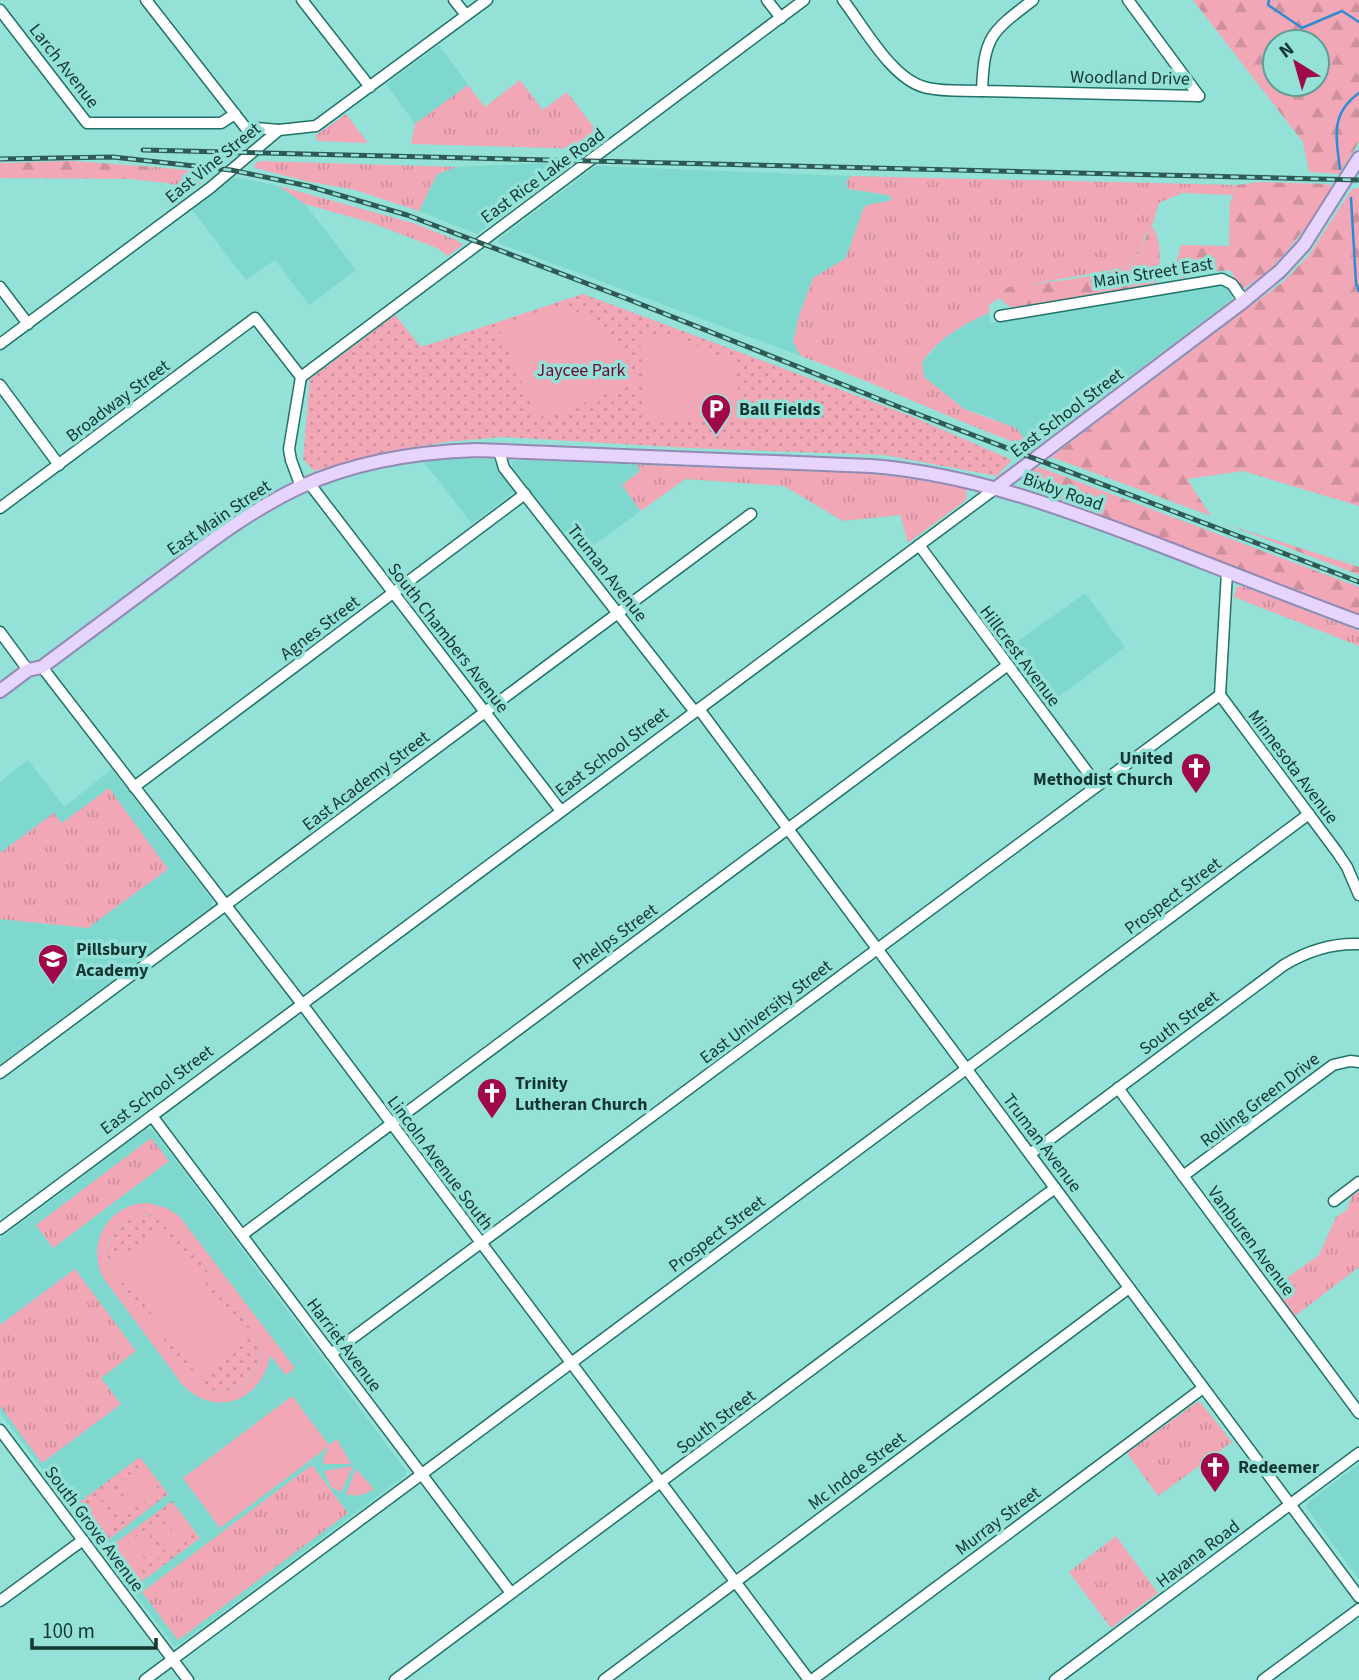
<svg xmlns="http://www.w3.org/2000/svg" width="1359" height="1680" font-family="'Source Sans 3',sans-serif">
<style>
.built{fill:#7fd8cd}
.grass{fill:url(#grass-tufts)}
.forest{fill:url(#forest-firs);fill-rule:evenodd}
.park{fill:url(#park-dots)}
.garden{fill:#f1a7b6;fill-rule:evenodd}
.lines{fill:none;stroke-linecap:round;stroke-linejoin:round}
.stream{stroke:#308cd1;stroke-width:2.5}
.minor-casing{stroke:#20726a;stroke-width:13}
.major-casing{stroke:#928ab4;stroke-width:16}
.minor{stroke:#fff;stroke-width:10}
.major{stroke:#e6d4fc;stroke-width:12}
.rail-casing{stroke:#2f5954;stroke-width:5}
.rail{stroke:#94e1d7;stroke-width:2.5;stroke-dasharray:8;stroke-linecap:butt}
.labels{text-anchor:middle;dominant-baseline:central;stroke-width:7;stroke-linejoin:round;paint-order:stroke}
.street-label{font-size:18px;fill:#153632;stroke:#94e1d7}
.park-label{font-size:18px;fill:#6d0a31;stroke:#94e1d7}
.poi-label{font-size:18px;font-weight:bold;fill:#153632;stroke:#94e1d7;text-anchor:start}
</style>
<defs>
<pattern id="grass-tufts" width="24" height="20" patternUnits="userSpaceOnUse" patternTransform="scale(1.75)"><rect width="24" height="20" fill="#f1a7b6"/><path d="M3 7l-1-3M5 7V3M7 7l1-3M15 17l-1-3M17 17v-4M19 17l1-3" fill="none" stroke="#ce909d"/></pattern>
<pattern id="forest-firs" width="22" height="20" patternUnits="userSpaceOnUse" patternTransform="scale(1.75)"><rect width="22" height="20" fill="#f1a7b6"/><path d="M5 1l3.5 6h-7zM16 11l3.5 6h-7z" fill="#ce909d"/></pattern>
<pattern id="park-dots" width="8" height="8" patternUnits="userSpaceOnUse" patternTransform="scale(1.75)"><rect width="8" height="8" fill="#f1a7b6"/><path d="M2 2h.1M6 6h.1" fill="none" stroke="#ce909d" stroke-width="1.8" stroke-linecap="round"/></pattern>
</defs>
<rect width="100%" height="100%" fill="#94e1d7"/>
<g class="built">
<polygon points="439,45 468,85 415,124 386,84"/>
<polygon points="553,163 562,165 562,171 477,234 419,211 437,174 457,167"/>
<polygon points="596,166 851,176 846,182 849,189 888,195 894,199 882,204 871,203 846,258 813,279 799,316 793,342 801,356 498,243 499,239"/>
<polygon points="233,177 279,186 305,204 356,270 309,305 275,260 246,280 191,208"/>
<polygon points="1216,284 1227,288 1232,294 1231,300 1033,449 1025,438 991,417 964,409 924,377 922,363 943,339 974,319 989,313 991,323"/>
<polygon points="453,458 493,459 517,490 472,524 424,462"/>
<polygon points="519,460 637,465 640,471 622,485 641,511 581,554 512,469 512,461"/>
<polygon points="1085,593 1125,647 1046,706 1005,651"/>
<polygon points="28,760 64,807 112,769 213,901 211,907 0,1064 0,782"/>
<polygon points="146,1129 151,1129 160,1139 407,1472 405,1476 179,1645 174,1646 0,1413 0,1239"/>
<polygon points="1359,1464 1359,1580 1306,1507 1309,1502"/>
</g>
<g class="grass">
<polygon points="520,80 543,110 567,92 604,140 590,149 411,144 415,124 468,85 485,107"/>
<polygon points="346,114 368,143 317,141 316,135"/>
<polygon points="259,161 457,167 437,174 419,211 355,190 306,181 255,168 254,165"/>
<path d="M 155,167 L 206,172 L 213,175 L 190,192 C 176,181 150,182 132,179 Z"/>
<path d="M 851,176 L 1237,185 L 1233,195 L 1182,193 L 1159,203 L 1152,226 L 1145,235 L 1140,251 L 1133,262 L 1124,268 L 1003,289 L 999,298 L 989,305 L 989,313 C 963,324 937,339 922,363 L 924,377 L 964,409 L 1016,428 L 1033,449 C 954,421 879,384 801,356 L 793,342 L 799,316 L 813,278 L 846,258 L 864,207 C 873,202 883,204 893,199 L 888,195 L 849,189 L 846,182 Z"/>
<polygon points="279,186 413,223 456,240 463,245 448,256 437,248 369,222 305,204"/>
<polygon points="637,465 859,473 900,477 961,487 966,489 967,497 965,501 908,543 900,515 843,521 784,486 685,479 641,511 622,485 640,471"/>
<polygon points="1237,586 1245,587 1359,631 1359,646 1234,597"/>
<polygon points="109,788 168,869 88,928 0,919 0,853 54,813 62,823"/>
<polygon points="151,1138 169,1161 53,1248 36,1225"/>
<polygon points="1359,1191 1359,1267 1295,1316 1274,1287 1319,1255 1336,1217 1347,1210 1352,1196"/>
<polygon points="75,1269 136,1351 101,1378 121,1404 42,1463 0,1406 0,1325"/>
<polygon points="1197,1402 1201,1403 1232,1442 1158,1496 1127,1453"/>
<polygon points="312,1465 348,1513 178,1640 142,1592"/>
<polygon points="1116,1536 1158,1593 1111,1628 1069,1572"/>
</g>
<g class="forest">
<path d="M 1193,0 L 1359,0 L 1359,142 L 1339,174 L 1309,172 L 1303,142 ZM 1275,42 L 1317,42 L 1317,84 L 1275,84 Z"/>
<polygon points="72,161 155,167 132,179 0,178 0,163"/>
<path d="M 1259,182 L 1329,184 L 1332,188 C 1311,221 1278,271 1242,289 L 1230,270 L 1199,273 L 1181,279 L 1175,269 L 1181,245 L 1229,246 L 1230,203 L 1237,185 Z"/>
<polygon points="1359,188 1359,506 1243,471 1187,479 1211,516 1051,457 1284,281 1309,255 1352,189"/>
<path d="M 1152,226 C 1163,242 1158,259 1161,277 L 1155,283 L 1145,288 L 1026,308 L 1010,307 L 999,298 L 1003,289 L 1008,287 C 1032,284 1116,276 1131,264 C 1142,254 1143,238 1152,226 Z"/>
<polygon points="1039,467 1359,587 1359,614 1025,486 1023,479 1026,473"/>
<polygon points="1229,525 1359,567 1359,575"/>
</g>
<g class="park">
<polygon points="583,294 911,416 1012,460 997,476 884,455 688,448 502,437 446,442 381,453 314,471 303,459 310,379 395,315 421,347"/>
<path d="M 139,1214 L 157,1216 L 172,1224 L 256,1336 C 271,1376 228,1408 195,1381 L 113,1273 C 100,1248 113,1222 139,1214 Z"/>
<polygon points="140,1457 168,1494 108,1540 80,1502"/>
<polygon points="172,1501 200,1538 141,1582 113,1545"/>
</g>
<g class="garden">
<path d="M 555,308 C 603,310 619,342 637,381 L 547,418 L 535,414 L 497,325 Z"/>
<polygon points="672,334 734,364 741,413 652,424 646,418 640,340"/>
<path d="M 148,1203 L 167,1208 L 180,1217 L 295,1368 L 286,1375 L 270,1355 C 263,1400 215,1420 182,1384 L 104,1279 C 85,1245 108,1203 148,1203 ZM 143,1214 L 157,1216 L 172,1224 L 256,1336 C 272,1376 228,1408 195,1381 L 113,1273 C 99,1247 114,1219 143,1214 Z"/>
<polygon points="162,1226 248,1340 199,1377 113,1263"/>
<polygon points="292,1396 329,1445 337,1439 351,1464 324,1464 323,1458 328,1447 220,1528 183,1478"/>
<polygon points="353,1466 341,1492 331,1487 324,1471"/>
<polygon points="141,1467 159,1490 148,1498 130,1475"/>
<path d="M 356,1469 L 374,1489 C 364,1495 357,1497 346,1494 Z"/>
<polygon points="127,1477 145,1501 134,1509 116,1485"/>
<polygon points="113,1487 131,1511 120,1519 102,1495"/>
<polygon points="99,1498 117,1521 106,1529 88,1506"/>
<polygon points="173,1510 191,1533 180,1541 162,1518"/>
<polygon points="159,1520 177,1544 166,1552 148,1528"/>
<polygon points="145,1530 163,1554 152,1562 134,1539"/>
<polygon points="131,1541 149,1565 138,1573 120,1549"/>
</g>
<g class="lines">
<g class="stream">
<polyline points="1269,0 1268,5 1302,28 1342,11 1359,22"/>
<path d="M 1340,169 C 1336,137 1330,114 1359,93"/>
<polyline points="1351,198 1356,283 1359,291"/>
</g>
<g class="minor-casing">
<g id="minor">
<polyline points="146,0 245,127 279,130"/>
<polyline points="302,0 370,87"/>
<polyline points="454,0 466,15"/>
<polyline points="767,0 781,18"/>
<path d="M 843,0 C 864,27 893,82 928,88 C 945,92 965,90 982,91"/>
<path d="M 1033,0 C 991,32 984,36 982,91 L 1199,96"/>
<polyline points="1128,0 1199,96"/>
<polyline points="0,10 87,123 221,123 235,114"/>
<polyline points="0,287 28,324"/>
<polyline points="1000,316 1222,279 1232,284 1244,301"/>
<polyline points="0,344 210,188 279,130 316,126 487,0"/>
<polyline points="301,377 804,0"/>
<polyline points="301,377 289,449 291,460 301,487"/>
<polyline points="0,385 59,465"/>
<polyline points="499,451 504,468 695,712"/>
<polyline points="309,483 561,811"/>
<polyline points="0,508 255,318 301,377"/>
<polyline points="919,545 1097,785"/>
<polyline points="0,632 28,670"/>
<polyline points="42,667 302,1004 809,1680"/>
<polyline points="1220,695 1337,852 1347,867 1359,895"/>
<polyline points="1220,695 1227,572"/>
<polyline points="699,709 1359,1597"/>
<polyline points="134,787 525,494"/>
<polyline points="0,1073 751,514"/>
<polyline points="1118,1088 1359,1413"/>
<polyline points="152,1116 511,1593"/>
<path d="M 1030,1154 L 1284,965 C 1307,951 1332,943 1359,944"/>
<polyline points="1183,1176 1333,1065 1350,1061 1359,1062"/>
<polyline points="1334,1201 1359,1182"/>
<polyline points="0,1229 996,488"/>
<polyline points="242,1235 1008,665"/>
<polyline points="331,1354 1220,695"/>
<polyline points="0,1430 188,1680"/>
<polyline points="0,1601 83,1540"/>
<polyline points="145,1680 1309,814"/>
<polyline points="395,1680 1055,1188"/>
<polyline points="604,1680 1129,1288"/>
<polyline points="812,1680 1203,1388"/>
<polyline points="1055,1680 1359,1453"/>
<polyline points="1263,1680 1359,1609"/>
</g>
</g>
<g class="major-casing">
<g id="major">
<polyline points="996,488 1244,301 1280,271 1304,245 1359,158"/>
<path d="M 0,691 L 28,670 L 42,667 C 85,635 128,603 171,571 C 212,540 253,509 300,487 C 356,461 416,452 477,450 L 871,466 C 972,474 1065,509 1159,545 C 1226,571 1292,597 1359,622"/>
</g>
</g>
<use href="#minor" class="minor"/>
<use href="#major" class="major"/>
<g class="rail-casing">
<g id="rail">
<polyline points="143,150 1359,180"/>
<polyline points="0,159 113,157 231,170 308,186 407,215 625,298 899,407 1359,582"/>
</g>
</g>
<use href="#rail" class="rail"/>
</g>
<defs>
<g id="parking-pin" transform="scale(1.575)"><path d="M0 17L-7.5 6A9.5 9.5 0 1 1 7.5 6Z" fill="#a10849" stroke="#94e1d7"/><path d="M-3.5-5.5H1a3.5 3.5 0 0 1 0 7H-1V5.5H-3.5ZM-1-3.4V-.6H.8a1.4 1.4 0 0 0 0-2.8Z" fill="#fff"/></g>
<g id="church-pin" transform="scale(1.575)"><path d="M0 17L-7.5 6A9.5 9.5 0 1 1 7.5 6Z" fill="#a10849" stroke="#94e1d7"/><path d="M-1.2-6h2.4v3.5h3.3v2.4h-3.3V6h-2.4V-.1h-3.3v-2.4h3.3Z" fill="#fff"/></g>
<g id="school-pin" transform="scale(1.575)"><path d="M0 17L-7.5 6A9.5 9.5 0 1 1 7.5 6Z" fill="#a10849" stroke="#94e1d7"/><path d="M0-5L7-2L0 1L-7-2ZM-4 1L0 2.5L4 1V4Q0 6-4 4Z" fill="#fff"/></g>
</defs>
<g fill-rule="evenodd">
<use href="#parking-pin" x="716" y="409"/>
<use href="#church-pin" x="1196" y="768"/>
<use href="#school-pin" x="53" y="959"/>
<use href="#church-pin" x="492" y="1093"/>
<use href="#church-pin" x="1215" y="1467"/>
</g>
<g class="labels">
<g class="street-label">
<text transform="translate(64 66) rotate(52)">Larch Avenue</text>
<text transform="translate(1130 78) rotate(1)">Woodland Drive</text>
<text transform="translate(213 163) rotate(-39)">East Vine Street</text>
<text transform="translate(543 176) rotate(-36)">East Rice Lake Road</text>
<text transform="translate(1153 273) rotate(-9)">Main Street East</text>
<text transform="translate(118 401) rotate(-37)">Broadway Street</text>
<text transform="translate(1067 413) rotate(-37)">East School Street</text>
<text transform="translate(1063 492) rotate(19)">Bixby Road</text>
<text transform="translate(219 518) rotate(-34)">East Main Street</text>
<text transform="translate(607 573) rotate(52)">Truman Avenue</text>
<text transform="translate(320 628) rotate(-37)">Agnes Street</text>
<text transform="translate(448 638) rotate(52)">South Chambers Avenue</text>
<text transform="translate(1020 656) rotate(53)">Hillcrest Avenue</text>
<text transform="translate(612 752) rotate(-37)">East School Street</text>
<text transform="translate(1293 767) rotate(53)">Minnesota Avenue</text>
<text transform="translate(366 781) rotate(-37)">East Academy Street</text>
<text transform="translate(1173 896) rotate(-37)">Prospect Street</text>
<text transform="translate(615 937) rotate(-36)">Phelps Street</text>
<text transform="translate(766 1012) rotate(-37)">East University Street</text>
<text transform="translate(1179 1023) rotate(-37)">South Street</text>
<text transform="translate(157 1090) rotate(-37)">East School Street</text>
<text transform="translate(1260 1100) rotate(-37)">Rolling Green Drive</text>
<text transform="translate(1042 1143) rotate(53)">Truman Avenue</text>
<text transform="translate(440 1163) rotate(53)">Lincoln Avenue South</text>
<text transform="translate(717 1234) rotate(-37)">Prospect Street</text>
<text transform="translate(1251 1241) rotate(53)">Vanburen Avenue</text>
<text transform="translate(344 1345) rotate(53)">Harriet Avenue</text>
<text transform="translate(716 1422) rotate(-37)">South Street</text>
<text transform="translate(857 1471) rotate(-37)">Mc Indoe Street</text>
<text transform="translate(998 1521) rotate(-37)">Murray Street</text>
<text transform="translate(94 1529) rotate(53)">South Grove Avenue</text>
<text transform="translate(1198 1554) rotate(-37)">Havana Road</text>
</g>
<g class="park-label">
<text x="581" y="370">Jaycee Park</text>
</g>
<g class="poi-label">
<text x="739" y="409">Ball Fields</text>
<text x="1173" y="758" text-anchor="end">United<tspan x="1173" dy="21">Methodist Church</tspan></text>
<text x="76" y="949">Pillsbury<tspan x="76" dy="21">Academy</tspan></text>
<text x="515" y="1083">Trinity<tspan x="515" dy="21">Lutheran Church</tspan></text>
<text x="1238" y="1467">Redeemer</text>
</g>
</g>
<g transform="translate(1296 63) rotate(323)"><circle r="33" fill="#94e1d7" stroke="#619d95" stroke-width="2"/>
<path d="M0-5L12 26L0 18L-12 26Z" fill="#a10849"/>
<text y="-10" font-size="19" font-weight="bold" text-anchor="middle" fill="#153632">N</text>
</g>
<path d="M32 1638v10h124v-10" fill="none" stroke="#153632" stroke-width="3.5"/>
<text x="42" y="1638" font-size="21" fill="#153632" stroke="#94e1d7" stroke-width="5" paint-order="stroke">100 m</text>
</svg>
